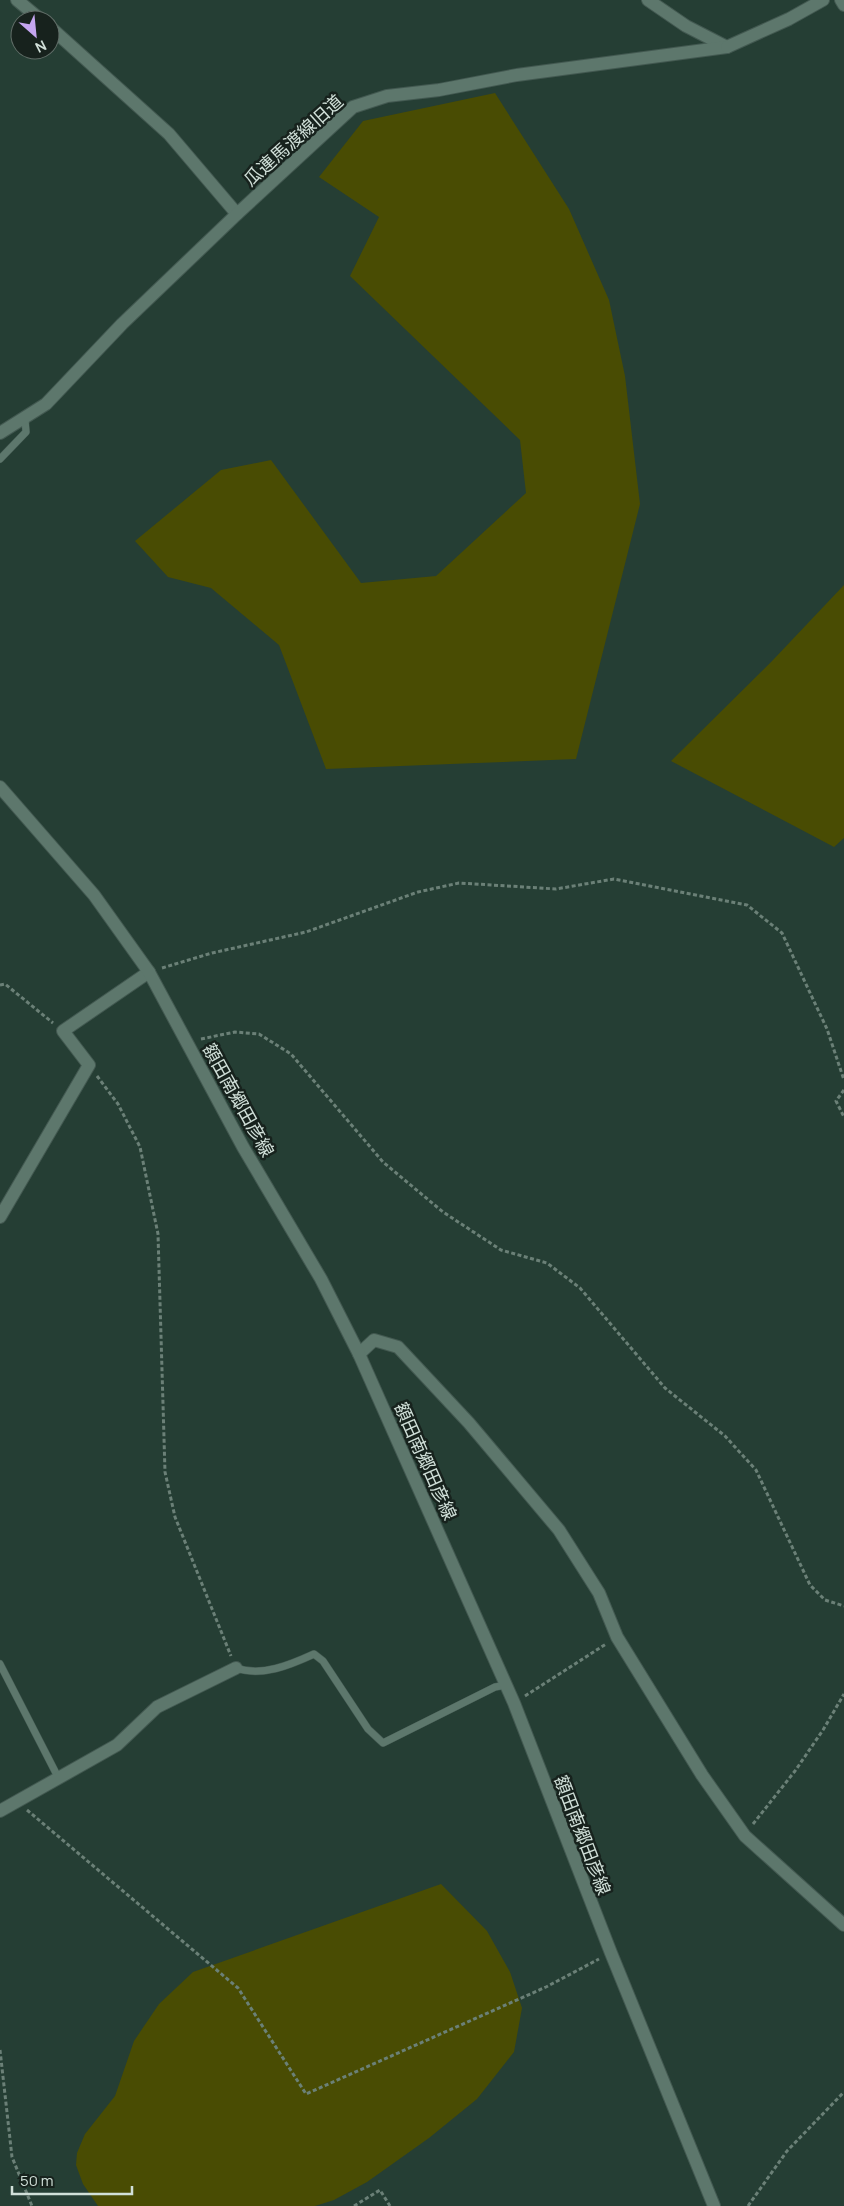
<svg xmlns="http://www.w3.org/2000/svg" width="844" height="2206" font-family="Manrope,'Noto Sans JP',sans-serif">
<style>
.green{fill:#494c03}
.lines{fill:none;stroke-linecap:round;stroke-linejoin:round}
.lane-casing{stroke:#435951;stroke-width:8}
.street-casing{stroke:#435951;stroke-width:14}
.secondary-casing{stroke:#435951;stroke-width:14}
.path{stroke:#6b8077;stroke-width:3;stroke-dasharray:4 2.5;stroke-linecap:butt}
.lane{stroke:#5d776c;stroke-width:7}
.street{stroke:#5d776c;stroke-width:12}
.secondary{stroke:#5d776c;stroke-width:12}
.labels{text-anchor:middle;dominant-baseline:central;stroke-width:5;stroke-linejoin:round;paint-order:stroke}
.street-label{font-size:18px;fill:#d1e0d9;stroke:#17221d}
</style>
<rect width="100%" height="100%" fill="#253e34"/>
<g class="green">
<polygon points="495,93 569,209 609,300 625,376 640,504 576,759 326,769 279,645 211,588 168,577 135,541 221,470 271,460 361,583 436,576 526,493 520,440 350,276 379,217 319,177 363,121"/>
<polygon points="844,585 844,838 834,847 671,761 773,660"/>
<polygon points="441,1884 487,1931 510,1972 522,2008 514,2052 477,2099 429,2138 367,2182 334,2200 315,2206 98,2206 83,2184 76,2165 77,2153 85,2134 115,2096 134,2041 159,2004 193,1972"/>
</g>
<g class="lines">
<g class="lane-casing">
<g id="lane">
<polyline points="0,459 26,432 25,419"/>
<polyline points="0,1664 59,1779"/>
<path d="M 236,1668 C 262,1677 290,1665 314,1654 L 323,1661 L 368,1729 L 383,1743 L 495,1687 L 506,1685"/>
</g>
</g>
<g class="street-casing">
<g id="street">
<polyline points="17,0 41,20"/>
<polyline points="648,0 686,26 725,46"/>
<polyline points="50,27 169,134 237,214"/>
<polyline points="0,433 46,404 122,324 237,214 353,107 387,96 439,90 517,75 727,47"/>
<polyline points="0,1217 89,1065 63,1031 149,972"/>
<polyline points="359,1354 374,1340 398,1347 469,1423 559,1530 599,1593 617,1637 702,1775 745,1836 844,1925"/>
<polyline points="0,1811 117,1745 157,1707 236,1668"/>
</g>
</g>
<g class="secondary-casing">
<g id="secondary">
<polyline points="841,0 844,5"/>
<polyline points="727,47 789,19 823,0"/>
<polyline points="0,787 94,895 149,972 243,1147 321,1279 359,1354 514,1703 611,1953 714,2206"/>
</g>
</g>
<g class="path">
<polyline points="162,968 212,953 306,932 418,892 459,883 556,889 614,879 747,905 782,933 827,1029 844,1080"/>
<polyline points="0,985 5,984 53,1023"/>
<polyline points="201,1039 235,1032 259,1034 291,1054 383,1162 443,1212 501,1250 547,1263 580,1288 665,1388 725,1436 756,1470 810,1585 825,1600 844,1606"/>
<polyline points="97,1076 118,1104 140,1147 158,1234 165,1472 175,1517 231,1656"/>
<polyline points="844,1090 836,1101 844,1117"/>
<polyline points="525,1696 606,1644"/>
<polyline points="27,1810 238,1988 306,2094 546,1987 599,1959"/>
<polyline points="753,1824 795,1771 823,1730 844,1694"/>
<polyline points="0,2050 12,2157 32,2206"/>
<polyline points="354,2206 380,2190 390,2206"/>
<polyline points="748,2206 787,2151 844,2092"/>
</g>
<use href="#lane" class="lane"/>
<use href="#street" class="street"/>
<use href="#secondary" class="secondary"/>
</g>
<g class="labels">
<g class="street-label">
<text transform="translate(293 140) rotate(-42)">瓜連馬渡線旧道</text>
<text transform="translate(239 1100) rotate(61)">額田南郷田彦線</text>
<text transform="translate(426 1461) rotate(66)">額田南郷田彦線</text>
<text transform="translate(583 1835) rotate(69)">額田南郷田彦線</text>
</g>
</g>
<g transform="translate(35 35) rotate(153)"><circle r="24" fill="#17221d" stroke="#616e68"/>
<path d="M0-4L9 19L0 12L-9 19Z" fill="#c5a6f0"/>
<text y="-8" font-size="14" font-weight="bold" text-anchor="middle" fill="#d1e0d9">N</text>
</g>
<path d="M12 2186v8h120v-8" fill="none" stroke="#d1e0d9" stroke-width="2.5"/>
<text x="20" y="2186" font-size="15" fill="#d1e0d9" stroke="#17221d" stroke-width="4" paint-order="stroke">50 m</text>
</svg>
